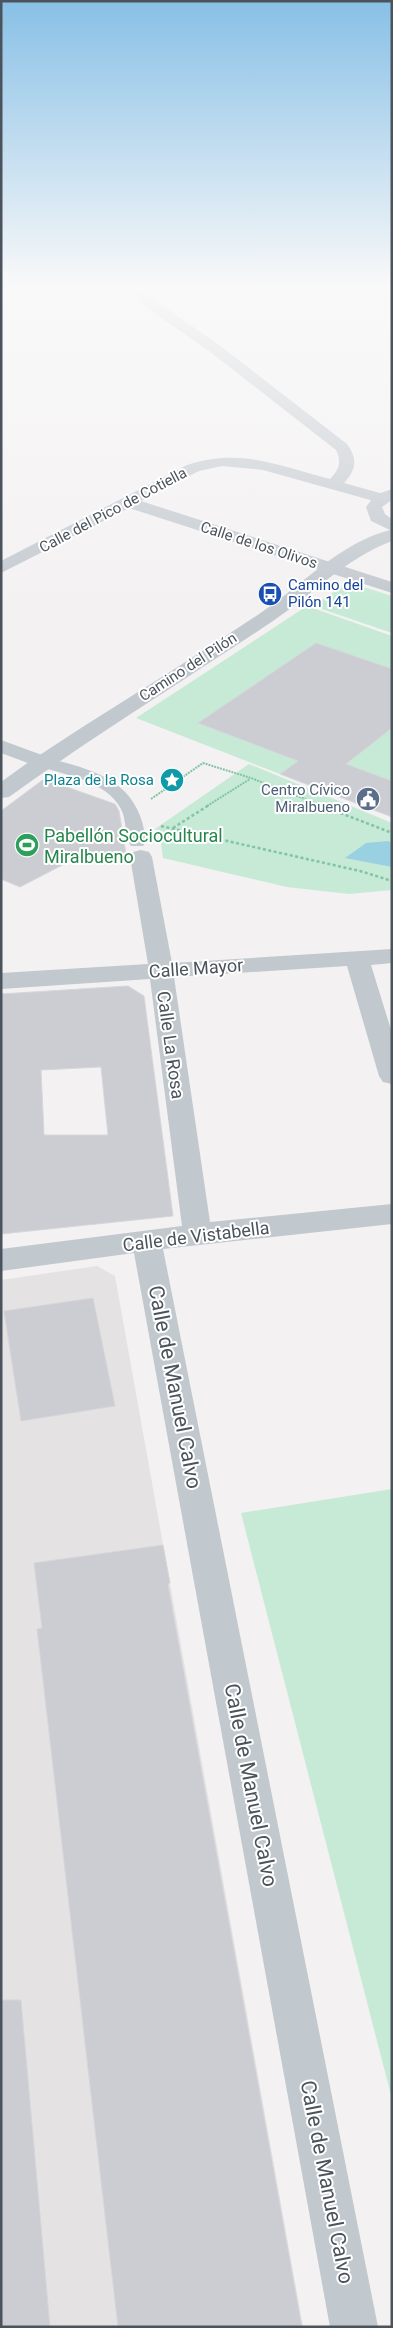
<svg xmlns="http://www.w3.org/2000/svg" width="393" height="2328" font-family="Roboto,sans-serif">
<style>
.education{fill:#e4e2e2}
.green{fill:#c6ead5}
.water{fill:#99d1e2}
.building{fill:#cccdd3;stroke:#d6d7db;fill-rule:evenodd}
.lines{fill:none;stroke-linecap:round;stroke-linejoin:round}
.path-far1{stroke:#82c4a5;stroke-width:2;stroke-dasharray:2 1;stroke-linecap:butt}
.path{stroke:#82c4a5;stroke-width:2.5;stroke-dasharray:3 2.5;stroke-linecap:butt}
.pedestrian{fill:#c1c8ce;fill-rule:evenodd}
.minor{fill:#c1c8ce;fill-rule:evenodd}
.tertiary{fill:#c1c8ce;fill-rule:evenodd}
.labels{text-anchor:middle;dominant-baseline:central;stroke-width:4;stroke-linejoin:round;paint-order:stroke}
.far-street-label{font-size:15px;fill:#4b545c;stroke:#fff}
.far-transit-label{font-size:15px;fill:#164399;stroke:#fff;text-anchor:start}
.far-culture-label{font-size:15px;fill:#0d838f;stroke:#fff;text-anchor:end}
.far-service-label{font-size:15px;fill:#4e5e75;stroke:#fff;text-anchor:end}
.leisure-label{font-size:18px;fill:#27864d;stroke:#fff;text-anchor:start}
.street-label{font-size:18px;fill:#4b545c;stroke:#fff}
.near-street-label{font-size:21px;fill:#4b545c;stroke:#fff}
</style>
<rect width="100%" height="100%" fill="#f3f1f1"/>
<polygon class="education" points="97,1266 115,1276 303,2327 1,2327 1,1280"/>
<g class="green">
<polygon points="348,582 392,596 392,633 313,606"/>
<polygon points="307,606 392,636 392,781 312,751 280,774 136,718"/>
<polygon points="249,764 392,823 392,890 349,894 287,887 163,858 161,843 155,829"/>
<polygon points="392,1489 392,2099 241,1513"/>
</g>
<polygon class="water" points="388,841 392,843 392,867 345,858 366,843"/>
<g class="building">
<polygon points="316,643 392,669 392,728 346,764 392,781 392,817 280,774 298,761 198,723"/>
<polygon points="44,779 115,804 119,811 127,860 107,857 74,859 20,887 1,879 1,811"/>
<path d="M 128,986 L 144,996 L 173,1216 L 1,1234 L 1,994 ZM 101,1067 L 108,1135 L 44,1135 L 41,1070 Z"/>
<polygon points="93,1298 115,1406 21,1421 4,1311"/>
<polygon points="163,1545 170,1583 168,1584 302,2327 118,2327 37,1629 42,1628 34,1563"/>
<polygon points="1,2000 21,2000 50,2327 1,2327"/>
</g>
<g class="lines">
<g class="path-far1">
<polyline points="151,799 203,763 251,778 323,806"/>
<polyline points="207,806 250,779"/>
</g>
<g class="path">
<polyline points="320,805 392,833"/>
<polyline points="161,826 360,871 392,881"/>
<polyline points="173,828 209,805"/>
</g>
<path class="pedestrian" d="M 43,757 C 96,770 140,781 146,842 L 143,846 L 131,846 C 124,836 127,820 121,809 C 107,781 63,774 37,766 L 35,762 L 37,758 Z"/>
<g class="minor">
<path d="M 128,286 L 141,286 L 154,300 L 219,345 L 347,444 C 358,459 356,470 344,483 L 387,495 L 389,498 L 381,503 L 263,470 L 222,466 L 199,471 L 141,501 L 392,582 L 392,593 L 129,508 L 1,573 L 1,561 L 187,465 C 240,447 279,466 330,479 C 339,470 342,462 336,450 L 209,351 L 144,306 Z"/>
<polygon points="1,740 50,758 53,762 50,766 43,768 36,766 1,753"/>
<polygon points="141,850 149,852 152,857 172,963 392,949 392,963 371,965 392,1033 392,1084 383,1082 379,1076 347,966 174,977 210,1222 392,1204 392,1224 163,1249 378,2327 330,2327 134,1253 1,1271 1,1249 182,1226 150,979 1,989 1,973 148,964 130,857 133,852"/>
</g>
<path class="tertiary" d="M 392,489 L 392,500 L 382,507 L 385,514 L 392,519 L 392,541 C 346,558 313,594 273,621 C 185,680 95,735 9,797 L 1,798 L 1,782 L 26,764 C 104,712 185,664 262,612 C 303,584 340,543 390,530 L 371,521 L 366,507 L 375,495 Z"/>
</g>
<linearGradient id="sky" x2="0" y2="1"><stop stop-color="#88c0e6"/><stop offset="0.47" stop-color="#faf9f9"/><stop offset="1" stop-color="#faf9f9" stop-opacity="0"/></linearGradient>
<rect width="393" height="612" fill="url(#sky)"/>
<defs>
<g id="bus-disc" transform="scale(1.25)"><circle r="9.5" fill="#1a4fb4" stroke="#fff"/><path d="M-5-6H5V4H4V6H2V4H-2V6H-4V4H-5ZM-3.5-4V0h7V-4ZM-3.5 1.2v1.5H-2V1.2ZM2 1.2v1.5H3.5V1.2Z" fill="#fff"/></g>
<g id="sight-disc" transform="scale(1.25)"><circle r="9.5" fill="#0f9aa8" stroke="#fff"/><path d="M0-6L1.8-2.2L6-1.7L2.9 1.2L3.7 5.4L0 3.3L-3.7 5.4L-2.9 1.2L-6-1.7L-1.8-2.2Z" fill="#fff"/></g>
<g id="civic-disc" transform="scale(1.25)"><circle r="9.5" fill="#5c6f8a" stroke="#fff"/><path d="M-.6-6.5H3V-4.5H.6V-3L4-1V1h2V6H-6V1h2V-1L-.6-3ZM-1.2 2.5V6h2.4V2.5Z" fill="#fff"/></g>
<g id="stadium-disc" transform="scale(1.25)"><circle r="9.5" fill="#2e9e5b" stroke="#fff"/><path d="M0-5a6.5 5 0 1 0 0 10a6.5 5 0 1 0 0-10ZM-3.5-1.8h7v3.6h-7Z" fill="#fff"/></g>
</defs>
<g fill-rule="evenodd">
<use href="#bus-disc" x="270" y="594"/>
<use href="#sight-disc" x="172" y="780"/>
<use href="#civic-disc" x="368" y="799"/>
<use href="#stadium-disc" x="27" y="845"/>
</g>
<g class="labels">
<g class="far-street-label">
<text transform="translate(113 510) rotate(-28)">Calle del Pico de Cotiella</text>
<text transform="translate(259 545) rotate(18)">Calle de los Olivos</text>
<text transform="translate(188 667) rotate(-33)">Camino del Pilón</text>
</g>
<g class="far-transit-label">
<text x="288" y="585">Camino del<tspan x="288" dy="17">Pilón 141</tspan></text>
</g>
<g class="far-culture-label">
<text x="154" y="780">Plaza de la Rosa</text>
</g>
<g class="far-service-label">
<text x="350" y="790">Centro Cívico<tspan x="350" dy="17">Miralbueno</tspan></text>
</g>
<g class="leisure-label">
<text x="44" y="835">Pabellón Sociocultural<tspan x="44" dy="21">Miralbueno</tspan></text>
</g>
<g class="street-label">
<text transform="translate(196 968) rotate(-4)">Calle Mayor</text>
<text transform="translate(171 1045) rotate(82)">Calle La Rosa</text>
<text transform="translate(196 1236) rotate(-7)">Calle de Vistabella</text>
</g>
<g class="near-street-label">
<text transform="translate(175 1387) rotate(79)">Calle de Manuel Calvo</text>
<text transform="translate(251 1785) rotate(79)">Calle de Manuel Calvo</text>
<text transform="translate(327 2182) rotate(79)">Calle de Manuel Calvo</text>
</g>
</g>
<rect width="393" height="2328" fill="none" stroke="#4b545c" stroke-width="5"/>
</svg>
